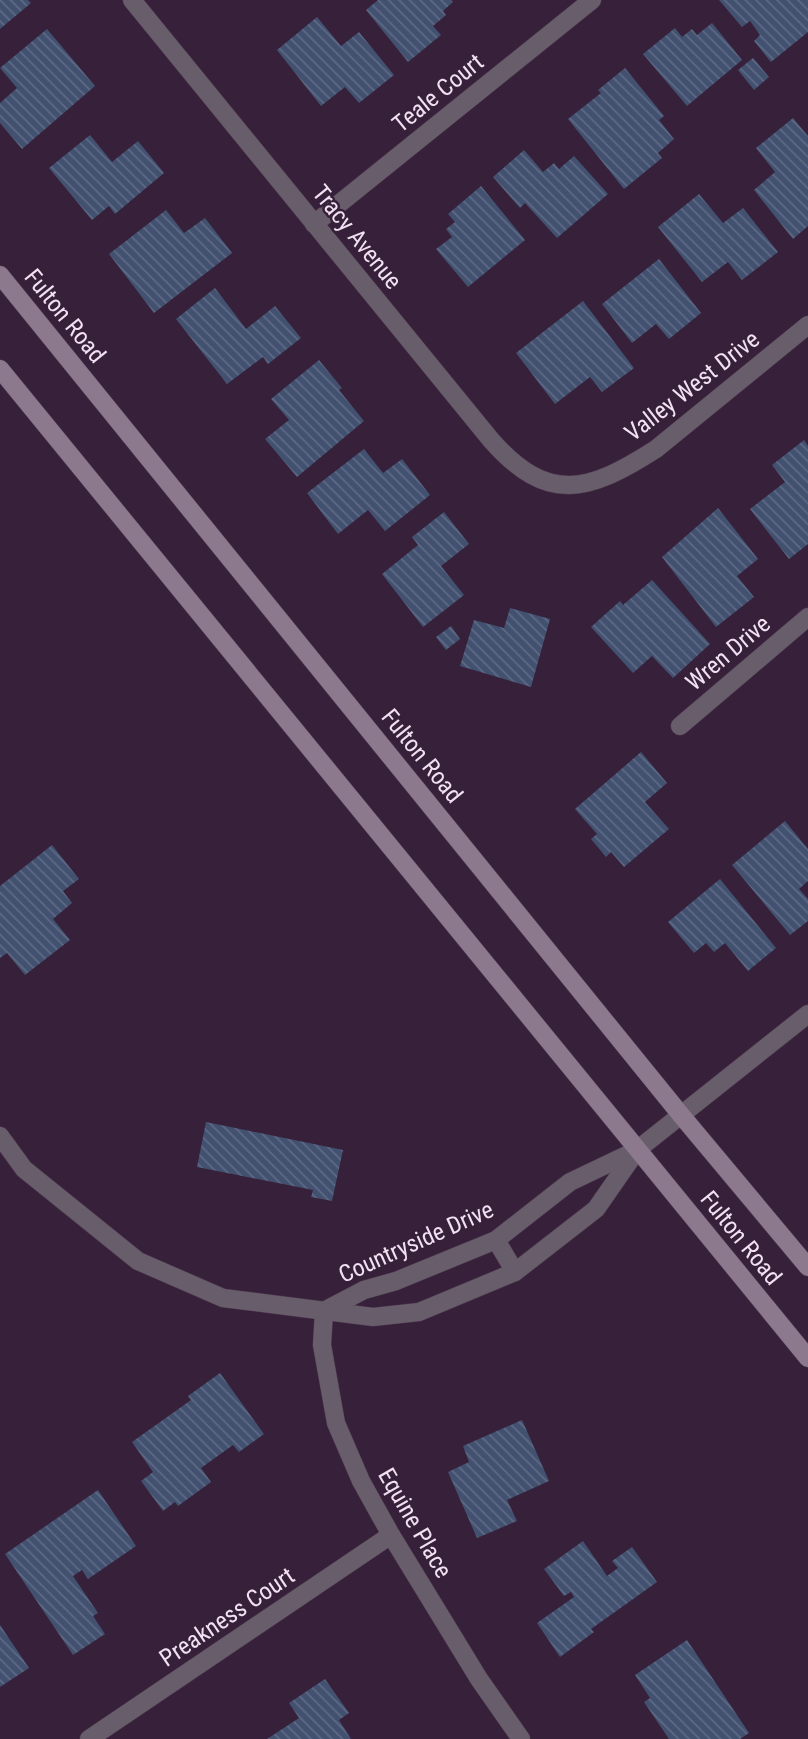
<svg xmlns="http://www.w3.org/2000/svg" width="808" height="1739" font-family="'Roboto Condensed',sans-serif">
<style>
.building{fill:url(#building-back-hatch)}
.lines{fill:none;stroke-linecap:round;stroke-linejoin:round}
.minor-casing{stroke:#513b53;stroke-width:19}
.secondary-casing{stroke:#513b53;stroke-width:19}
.minor{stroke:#685d6a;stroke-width:18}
.secondary{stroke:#8c798e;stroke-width:18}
.labels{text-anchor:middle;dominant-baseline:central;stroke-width:5;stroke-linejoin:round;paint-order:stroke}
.street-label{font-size:24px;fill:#f1e1f2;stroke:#372039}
</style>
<defs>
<pattern id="building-back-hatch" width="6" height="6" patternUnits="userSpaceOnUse" patternTransform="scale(1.75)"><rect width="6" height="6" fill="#425170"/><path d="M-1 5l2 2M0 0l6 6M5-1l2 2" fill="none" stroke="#5e6a85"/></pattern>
</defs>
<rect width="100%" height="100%" fill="#372039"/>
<g class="building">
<polygon points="0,0 28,0 31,3 0,29"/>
<polygon points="378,0 451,0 453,2 443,11 446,15 433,26 441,35 408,62 366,10"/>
<polygon points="719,0 808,0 808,32 771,62 754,41 760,35 750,21 742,27"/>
<polygon points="317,17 341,46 359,32 394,75 359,103 345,87 321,106 277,50"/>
<polygon points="712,23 742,60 687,106 643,54 675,28 682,37 692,29 697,35"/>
<polygon points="47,29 95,86 22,149 0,123 0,103 17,88 0,68"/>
<polygon points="753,58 769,77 754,90 738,70"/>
<polygon points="625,68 664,116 659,120 674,139 658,153 662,158 624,189 568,119 601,93 598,90"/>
<polygon points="793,118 808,136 808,226 793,239 754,190 775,172 756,148"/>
<polygon points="90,135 112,162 138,141 164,173 115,214 109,206 92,220 49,168"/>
<polygon points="524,150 543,172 554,163 559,169 574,156 608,194 557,238 525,203 520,208 493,177"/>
<polygon points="481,186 525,240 468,287 436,249 452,237 446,229 455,222 448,214"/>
<polygon points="699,194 723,223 743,208 778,252 742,280 728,262 702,282 658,227"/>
<polygon points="166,210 184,233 205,218 232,253 154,313 109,254"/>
<polygon points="659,259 701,313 669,339 656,324 632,343 602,304"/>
<polygon points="215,288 246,329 275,306 301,338 268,364 263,357 227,384 176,319"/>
<polygon points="583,301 634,368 602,392 590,377 555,404 516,353"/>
<polygon points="319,360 342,388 339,390 364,421 297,477 265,439 289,420 271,399"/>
<polygon points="804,440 808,446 808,544 789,559 750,509 785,482 772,465"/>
<polygon points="364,449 383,473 402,459 430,495 385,531 368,510 338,534 307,493"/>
<polygon points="718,508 758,559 737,576 754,597 716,627 662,557"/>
<polygon points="444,512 469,544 441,566 464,595 423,627 382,574 418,545 412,537"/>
<polygon points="652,580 710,644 673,678 652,656 633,673 591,627 620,601 623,605"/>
<polygon points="510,608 550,619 531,687 460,666 474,620 504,628"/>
<polygon points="451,626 460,639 446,650 436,637"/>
<polygon points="641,752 667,783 645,802 669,829 624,867 611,852 606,857 591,839 597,834 575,809"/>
<polygon points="785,821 808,849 808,881 799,889 808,899 808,921 790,935 732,865"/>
<polygon points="52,845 79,879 63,891 72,903 53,919 70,940 25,975 7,953 0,958 0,886"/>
<polygon points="720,879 776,948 748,971 725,943 714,952 706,943 694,953 668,922"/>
<polygon points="206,1122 343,1150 332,1201 311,1197 313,1190 197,1167"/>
<polygon points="220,1373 264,1434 239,1452 233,1445 201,1468 211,1482 178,1506 175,1502 163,1511 141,1481 153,1472 132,1442 191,1400 188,1396"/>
<polygon points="522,1420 549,1481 507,1500 517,1521 477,1538 448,1472 469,1462 463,1446"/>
<polygon points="98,1490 136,1546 88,1579 82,1570 73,1576 98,1613 93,1616 105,1634 73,1655 5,1554"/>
<polygon points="583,1541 607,1576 618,1568 612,1561 632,1547 657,1582 591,1629 594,1632 560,1657 537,1623 574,1597 571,1592 564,1596 544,1569"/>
<polygon points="0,1625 29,1668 0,1687"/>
<polygon points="687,1640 749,1733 740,1739 669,1739 644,1702 650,1698 635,1675"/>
<polygon points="325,1679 349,1713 339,1720 351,1739 267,1739 299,1718 289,1703"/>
</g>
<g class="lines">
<g class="minor-casing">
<g id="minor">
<path d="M 132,0 L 491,440 C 548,505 589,492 656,449 L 808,325"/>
<polyline points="314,224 592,0"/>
<polyline points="680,726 808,617"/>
<polyline points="0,1136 24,1169 138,1261 223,1298 373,1317 419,1312 515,1272 596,1209 637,1150"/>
<polyline points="496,1240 515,1272"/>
<polyline points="324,1311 364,1290 396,1281 496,1240 570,1182 637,1150 808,1014"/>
<polyline points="324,1311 322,1345 336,1423 361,1481 391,1535 479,1679 521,1739"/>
<polyline points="89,1739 391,1535"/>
</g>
</g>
<g class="secondary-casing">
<g id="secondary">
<polyline points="0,275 681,1115 808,1267"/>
<polyline points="0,369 808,1358"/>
</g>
</g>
<use href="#minor" class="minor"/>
<use href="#secondary" class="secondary"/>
</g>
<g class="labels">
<g class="street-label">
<text transform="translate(438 93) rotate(-39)">Teale Court</text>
<text transform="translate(357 237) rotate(51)">Tracy Avenue</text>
<text transform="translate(65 316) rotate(51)">Fulton Road</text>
<text transform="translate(692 386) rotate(-38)">Valley West Drive</text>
<text transform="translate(728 653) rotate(-40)">Wren Drive</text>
<text transform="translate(422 756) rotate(51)">Fulton Road</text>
<text transform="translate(741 1238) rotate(51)">Fulton Road</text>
<text transform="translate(416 1242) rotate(-24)">Countryside Drive</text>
<text transform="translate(415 1523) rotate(60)">Equine Place</text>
<text transform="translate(227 1617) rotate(-34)">Preakness Court</text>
</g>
</g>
</svg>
